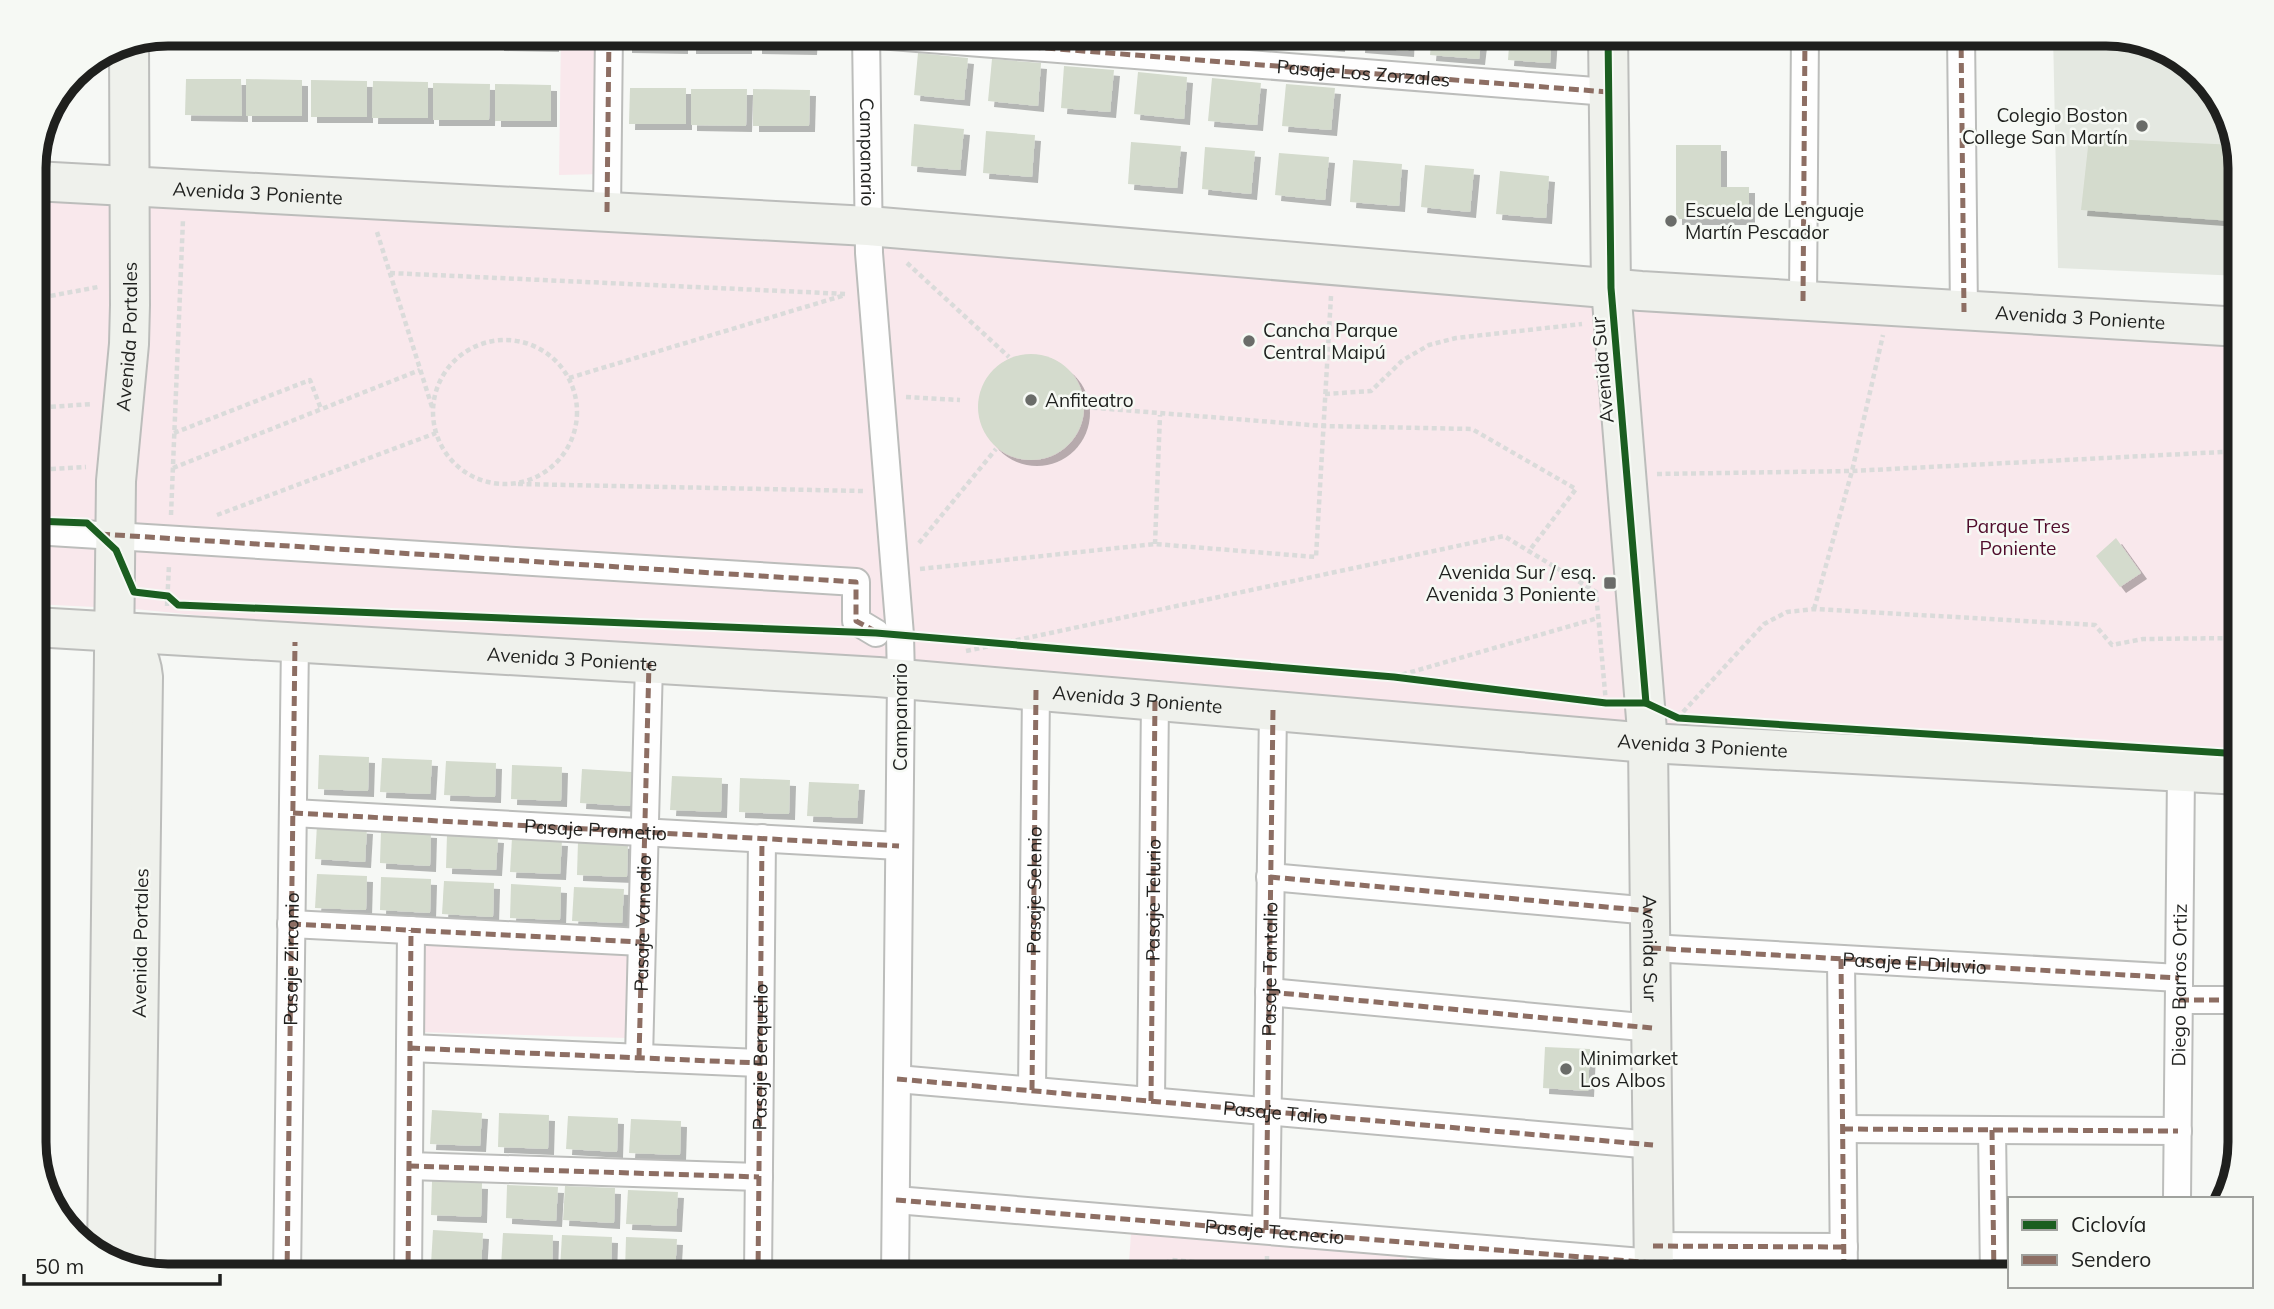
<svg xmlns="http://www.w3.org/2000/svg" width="2274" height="1309" font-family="Mulish,sans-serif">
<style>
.built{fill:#e4e8e1}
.green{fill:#f9e8ec}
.building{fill:#d4dbcd;filter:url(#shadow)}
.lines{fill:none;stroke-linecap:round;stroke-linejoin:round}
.street-casing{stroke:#bcbdbb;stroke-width:30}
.secondary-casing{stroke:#bcbdbb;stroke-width:42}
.path{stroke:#dadbda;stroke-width:4.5;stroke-dasharray:5 3.5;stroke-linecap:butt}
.street{stroke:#fefefe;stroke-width:26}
.secondary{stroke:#eff1ec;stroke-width:38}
.quiet{stroke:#8d6e63;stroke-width:5;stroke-dasharray:10 5;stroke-linecap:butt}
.cycleway-casing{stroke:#f6f9f4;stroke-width:11}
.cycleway{stroke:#1b5e20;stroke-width:7}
.poi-dot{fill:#6a6c69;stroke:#f6f9f4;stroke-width:2.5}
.labels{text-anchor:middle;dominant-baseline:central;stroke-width:5;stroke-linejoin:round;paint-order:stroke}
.street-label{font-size:19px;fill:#1f201e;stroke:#f6f9f4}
.poi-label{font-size:19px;fill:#1f201e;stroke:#f6f9f4;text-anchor:start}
.park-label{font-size:19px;fill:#500d2c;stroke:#f6f9f4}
.rim{fill:none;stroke:#1f201e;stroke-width:9}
</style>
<defs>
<filter id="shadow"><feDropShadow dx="6" dy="6" stdDeviation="0" flood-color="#0004"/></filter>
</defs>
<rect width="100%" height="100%" fill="#f6f8f5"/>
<polygon class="built" points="2053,33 2107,33 2173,51 2218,93 2240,159 2241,276 2058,268"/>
<g class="green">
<polygon points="561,33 605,33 604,174 559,175"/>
<polygon points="34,192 2241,337 2241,763 1669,727 284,624 135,609 34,604"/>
<polygon points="422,943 630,949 627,1038 419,1032"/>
<polygon points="1131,1234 1407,1255 1405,1276 1128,1276"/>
</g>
<g class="building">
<polygon points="180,33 236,33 235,40 180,40"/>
<polygon points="244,33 300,33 299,41 244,40"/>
<rect x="307" y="33" width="57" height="7"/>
<rect x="372" y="33" width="56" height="8"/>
<polygon points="436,33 492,33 491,44 436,43"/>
<polygon points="498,33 553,33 553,46 498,45"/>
<polygon points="626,33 682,33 682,48 626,47"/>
<rect x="690" y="33" width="56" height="15"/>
<polygon points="756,33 812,33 811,49 756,48"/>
<polygon points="1220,33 1269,33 1268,42 1219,38"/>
<polygon points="1291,33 1340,33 1339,46 1290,42"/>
<polygon points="1360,33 1409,33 1408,51 1359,47"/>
<polygon points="1432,33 1482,33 1479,59 1430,55"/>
<polygon points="1510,33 1552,33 1550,63 1508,60"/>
<polygon points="918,53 968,58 964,100 914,95"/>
<polygon points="992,59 1041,63 1038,106 988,101"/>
<polygon points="1064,66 1114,70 1110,112 1061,108"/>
<polygon points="1138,72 1187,77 1184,119 1134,114"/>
<polygon points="1212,78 1261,83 1257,125 1208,121"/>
<polygon points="186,79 241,79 242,116 185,115"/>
<polygon points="246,79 302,80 302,116 246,116"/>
<polygon points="311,80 367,81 367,117 311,117"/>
<polygon points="373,81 428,82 428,118 372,118"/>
<polygon points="433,83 490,84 489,120 433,120"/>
<polygon points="495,84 551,85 551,121 495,121"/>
<polygon points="1286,84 1335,88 1331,130 1282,126"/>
<polygon points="630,88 686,88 686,124 629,124"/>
<polygon points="691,89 747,89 746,126 691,125"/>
<polygon points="753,89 810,90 809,126 753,126"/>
<polygon points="2216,91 2218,93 2226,115 2216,115"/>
<polygon points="914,124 964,129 960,170 911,166"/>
<polygon points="986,131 1035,135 1032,177 983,173"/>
<polygon points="2089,138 2236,145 2240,159 2241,264 2227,264 2232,221 2081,210"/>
<polygon points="1131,142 1181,146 1177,188 1128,184"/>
<polygon points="1676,145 1721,145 1721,187 1749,187 1749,219 1676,219"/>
<polygon points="1205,147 1255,151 1251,194 1202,189"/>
<polygon points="1279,153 1329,157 1325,200 1275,195"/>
<polygon points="1353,160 1402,164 1399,206 1350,202"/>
<polygon points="1425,165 1474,169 1470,212 1421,207"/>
<polygon points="1500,171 1549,176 1546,218 1496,214"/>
<circle cx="1031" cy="407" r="53"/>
<polygon points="2116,538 2141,573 2120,587 2096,556"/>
<polygon points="319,755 369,757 368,791 318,789"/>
<polygon points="382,758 432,760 430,794 380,792"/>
<polygon points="446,761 496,763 495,797 444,795"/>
<polygon points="512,765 562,767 561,801 511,799"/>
<polygon points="582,769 632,772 630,806 580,803"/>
<polygon points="672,776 722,778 721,812 670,810"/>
<polygon points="740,778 790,780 789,814 739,812"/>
<polygon points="809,782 859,784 857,818 807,816"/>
<polygon points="317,825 367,828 365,862 315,859"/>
<polygon points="381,830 431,832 430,866 380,863"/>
<polygon points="447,834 498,837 496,870 446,868"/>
<polygon points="512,838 562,840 560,874 510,872"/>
<polygon points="578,841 628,843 627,877 577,875"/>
<polygon points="317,874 367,876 366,910 315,908"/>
<polygon points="381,877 431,879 430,913 380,910"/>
<polygon points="444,881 494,883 493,917 442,914"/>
<polygon points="511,884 561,887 560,920 510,918"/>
<polygon points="574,887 624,889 622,923 572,921"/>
<polygon points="1545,1047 1590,1049 1588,1091 1543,1088"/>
<polygon points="432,1110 482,1113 480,1146 430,1144"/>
<polygon points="499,1113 549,1115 548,1149 498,1147"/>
<polygon points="568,1116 618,1118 617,1152 566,1149"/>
<polygon points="631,1119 681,1121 680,1155 629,1153"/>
<polygon points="432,1181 482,1183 481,1217 431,1215"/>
<polygon points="507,1185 558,1187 556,1221 506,1218"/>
<polygon points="565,1186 615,1188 614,1223 563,1220"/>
<polygon points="628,1190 678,1192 676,1226 626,1224"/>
<polygon points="433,1230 483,1233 481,1267 431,1264"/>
<polygon points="503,1233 553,1235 552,1269 501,1267"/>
<polygon points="562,1235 612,1237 611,1271 560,1269"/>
<polygon points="626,1237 677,1239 675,1274 625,1271"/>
</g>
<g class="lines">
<g class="street-casing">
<g id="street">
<path id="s1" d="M 866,33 L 869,253 L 900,635 L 901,678 L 895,1276"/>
<polyline points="1961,33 1964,312"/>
<polyline points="866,34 1608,92"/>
<polyline points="607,212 609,33"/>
<polyline points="1803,301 1805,33"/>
<polyline points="34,531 856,582 856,621 876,633"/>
<polyline points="293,813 899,846"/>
<polyline points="1270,877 1651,911"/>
<polyline points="291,924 642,942"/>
<polyline points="1651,948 2179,978"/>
<polyline points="1841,959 1844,1276"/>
<polyline points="1269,992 1652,1028"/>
<polyline points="2179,1000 2241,1000"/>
<polyline points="410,1048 759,1063"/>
<path id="s2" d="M 639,1058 L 649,663"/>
<polyline points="897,1079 1653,1145"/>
<polyline points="1032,1090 1036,689"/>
<path id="s3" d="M 1151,1101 L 1155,699"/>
<polyline points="1843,1129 2178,1131"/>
<polyline points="1992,1130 1994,1276"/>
<polyline points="409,1166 759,1177"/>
<path id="s4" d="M 2177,1199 L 2181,772"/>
<polyline points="896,1200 1654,1263"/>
<path id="s5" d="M 1266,1230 L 1273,709"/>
<polyline points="1653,1246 1844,1247"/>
<polyline points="287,1276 295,642"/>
<polyline points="408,1276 411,930"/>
<polyline points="758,1276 762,838"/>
</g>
</g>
<g class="secondary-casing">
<g id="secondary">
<path id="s6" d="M 1608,33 L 1611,288 L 1648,743 L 1654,1276"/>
<path id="s7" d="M 34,181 L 868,226 L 1641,291 L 2241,327"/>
<path id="s8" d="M 34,627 L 878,677 L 1648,743 L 2241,775"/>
<path d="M 113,631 C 132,642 141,655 143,677 L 135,1267"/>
<path id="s9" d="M 107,1260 L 116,481 L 129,344 L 130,305 L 129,41"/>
</g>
</g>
<g class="path">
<polyline points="377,232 432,407"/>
<polyline points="907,263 1009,357"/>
<polyline points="390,273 847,294"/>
<polyline points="34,299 98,287"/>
<circle cx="505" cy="412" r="72"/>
<polyline points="569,378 845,295"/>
<polyline points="1325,394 1371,391 1403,360 1429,345 1456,338 1582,324"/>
<polyline points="906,397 960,400"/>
<polyline points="1084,407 1323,426 1472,429 1576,489 1529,551"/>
<polyline points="34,408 92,404"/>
<polyline points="174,433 310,380 321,409"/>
<polyline points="173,468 420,370"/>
<polyline points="34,470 86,467"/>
<polyline points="1657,474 1852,471 2241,451"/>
<polyline points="518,484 863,491"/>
<polyline points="171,515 183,219"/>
<polyline points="217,515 436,433"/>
<polyline points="919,543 996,449"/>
<polyline points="1155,544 1160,415"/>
<polyline points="920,569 1155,544 1316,557 1331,296"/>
<polyline points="167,606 169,565"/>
<polyline points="1814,609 1852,471 1883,335"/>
<polyline points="966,651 1504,536 1596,592 1606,703"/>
<polyline points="1394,677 1598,618"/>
<polyline points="1683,712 1764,624 1787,612 1814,609 2095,625 2112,645 2143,639 2241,638"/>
<polyline points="1267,1256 1267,1276"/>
<polyline points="1155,1276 1159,1266 1172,1260 1346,1276"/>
</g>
<use href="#street" class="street"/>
<use href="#secondary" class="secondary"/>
<g class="quiet">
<polyline points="1961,33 1964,312"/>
<path id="s10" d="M 866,34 L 1608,92"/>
<polyline points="607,212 609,33"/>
<polyline points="1803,301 1805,33"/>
<polyline points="100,534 856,582 856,621 873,630"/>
<path id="s11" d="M 293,813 L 899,846"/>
<polyline points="1270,877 1651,911"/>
<polyline points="291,924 642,942"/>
<path id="s12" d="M 1651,948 L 2179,978"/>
<polyline points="1841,959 1844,1276"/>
<polyline points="1269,992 1652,1028"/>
<polyline points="2179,1000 2241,1000"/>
<polyline points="410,1048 759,1063"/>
<polyline points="639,1058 649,663"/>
<path id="s13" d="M 897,1079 L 1653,1145"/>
<path id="s14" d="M 1032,1090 L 1036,689"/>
<polyline points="1151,1101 1155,699"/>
<polyline points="1843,1129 2178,1131"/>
<polyline points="1992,1130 1994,1276"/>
<polyline points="409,1166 759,1177"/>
<path id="s15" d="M 896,1200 L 1654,1263"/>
<polyline points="1266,1230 1273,709"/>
<polyline points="1653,1246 1844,1247"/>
<path id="s16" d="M 287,1276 L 295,642"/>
<polyline points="408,1276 411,930"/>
<path id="s17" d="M 758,1276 L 762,838"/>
</g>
<g class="cycleway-casing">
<g id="cycleway">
<polyline points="1608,33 1611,288 1646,703"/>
<polyline points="34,521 87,523 116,550 134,592 168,596 178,605 876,633 1394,677 1606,703 1646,703 1678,718 2241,754"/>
</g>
</g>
<use href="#cycleway" class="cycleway"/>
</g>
<g class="poi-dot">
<circle cx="2142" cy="126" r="7"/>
<circle cx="1671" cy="221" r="7"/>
<circle cx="1249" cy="341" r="7"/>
<circle cx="1031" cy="400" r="7"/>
<rect x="1603" y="576" width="14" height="14" rx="3.5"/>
<circle cx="1566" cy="1069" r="7"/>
</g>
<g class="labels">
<g class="street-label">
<text stroke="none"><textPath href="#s10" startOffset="499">Pasaje Los Zorzales</textPath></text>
<text stroke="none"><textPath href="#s1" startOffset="119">Campanario</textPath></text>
<text stroke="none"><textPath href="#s7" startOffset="224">Avenida 3 Poniente</textPath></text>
<text stroke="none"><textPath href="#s7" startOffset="2051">Avenida 3 Poniente</textPath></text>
<text stroke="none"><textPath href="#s9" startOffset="924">Avenida Portales</textPath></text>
<text transform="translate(1602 370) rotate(-95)">Avenida Sur</text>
<text stroke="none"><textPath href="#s8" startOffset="539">Avenida 3 Poniente</textPath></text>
<text stroke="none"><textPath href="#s8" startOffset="1106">Avenida 3 Poniente</textPath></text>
<text transform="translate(900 717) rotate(-90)">Campanario</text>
<text stroke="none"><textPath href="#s8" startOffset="1673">Avenida 3 Poniente</textPath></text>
<text stroke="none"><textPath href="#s11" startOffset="303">Pasaje Prometio</textPath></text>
<text stroke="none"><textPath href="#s14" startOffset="200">Pasaje Selenio</textPath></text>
<text stroke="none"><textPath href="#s3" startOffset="201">Pasaje Telurio</textPath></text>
<text stroke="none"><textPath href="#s2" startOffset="135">Pasaje Vanadio</textPath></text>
<text transform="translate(140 943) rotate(-89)">Avenida Portales</text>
<text stroke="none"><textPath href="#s6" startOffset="917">Avenida Sur</textPath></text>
<text stroke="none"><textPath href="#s16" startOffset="317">Pasaje Zirconio</textPath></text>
<text stroke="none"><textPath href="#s12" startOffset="264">Pasaje El Diluvio</textPath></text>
<text stroke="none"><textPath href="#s5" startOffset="261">Pasaje Tantalio</textPath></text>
<text stroke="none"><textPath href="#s4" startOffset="214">Diego Barros Ortiz</textPath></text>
<text stroke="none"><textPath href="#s17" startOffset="219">Pasaje Berquelio</textPath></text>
<text stroke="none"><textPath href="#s13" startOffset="380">Pasaje Talio</textPath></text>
<text stroke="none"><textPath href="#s15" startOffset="380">Pasaje Tecnecio</textPath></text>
</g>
<g class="poi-label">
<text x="2128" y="115" text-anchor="end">Colegio Boston<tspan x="2128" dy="22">College San Martín</tspan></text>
<text x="1685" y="210">Escuela de Lenguaje<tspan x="1685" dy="22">Martín Pescador</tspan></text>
<text x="1263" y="330">Cancha Parque<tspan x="1263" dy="22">Central Maipú</tspan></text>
<text x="1045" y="400">Anfiteatro</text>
<text x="1596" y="572" text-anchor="end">Avenida Sur / esq.<tspan x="1596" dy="22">Avenida 3 Poniente</tspan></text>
<text x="1580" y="1058">Minimarket<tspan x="1580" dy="22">Los Albos</tspan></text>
</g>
<g class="park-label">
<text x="2018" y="526">Parque Tres<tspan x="2018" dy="22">Poniente</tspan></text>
</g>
</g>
<path d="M0 0H2274V1309H0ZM168 46H2106A122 122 0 0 1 2228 168V1142A122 122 0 0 1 2106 1264H168A122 122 0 0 1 46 1142V168A122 122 0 0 1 168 46Z" fill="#f6f9f4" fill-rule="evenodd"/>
<path class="rim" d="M168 46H2106A122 122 0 0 1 2228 168V1142A122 122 0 0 1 2106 1264H168A122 122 0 0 1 46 1142V168A122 122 0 0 1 168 46Z"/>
<rect x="2008" y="1197" width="245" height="91" fill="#f6f9f4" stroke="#a0a29e" stroke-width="2"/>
<rect x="2022" y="1220" width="35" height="10" fill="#1b5e20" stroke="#a0a29e" stroke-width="2"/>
<text x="2071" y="1232" font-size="21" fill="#1f201e">Ciclovía</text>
<rect x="2022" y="1255" width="35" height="10" fill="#8d6e63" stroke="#a0a29e" stroke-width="2"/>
<text x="2071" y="1267" font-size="21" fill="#1f201e">Sendero</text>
<path d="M24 1274v10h196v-10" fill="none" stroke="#1f201e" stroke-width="3.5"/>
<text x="35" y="1274" font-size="21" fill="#1f201e" stroke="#f6f9f4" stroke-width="5" paint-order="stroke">50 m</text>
</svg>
